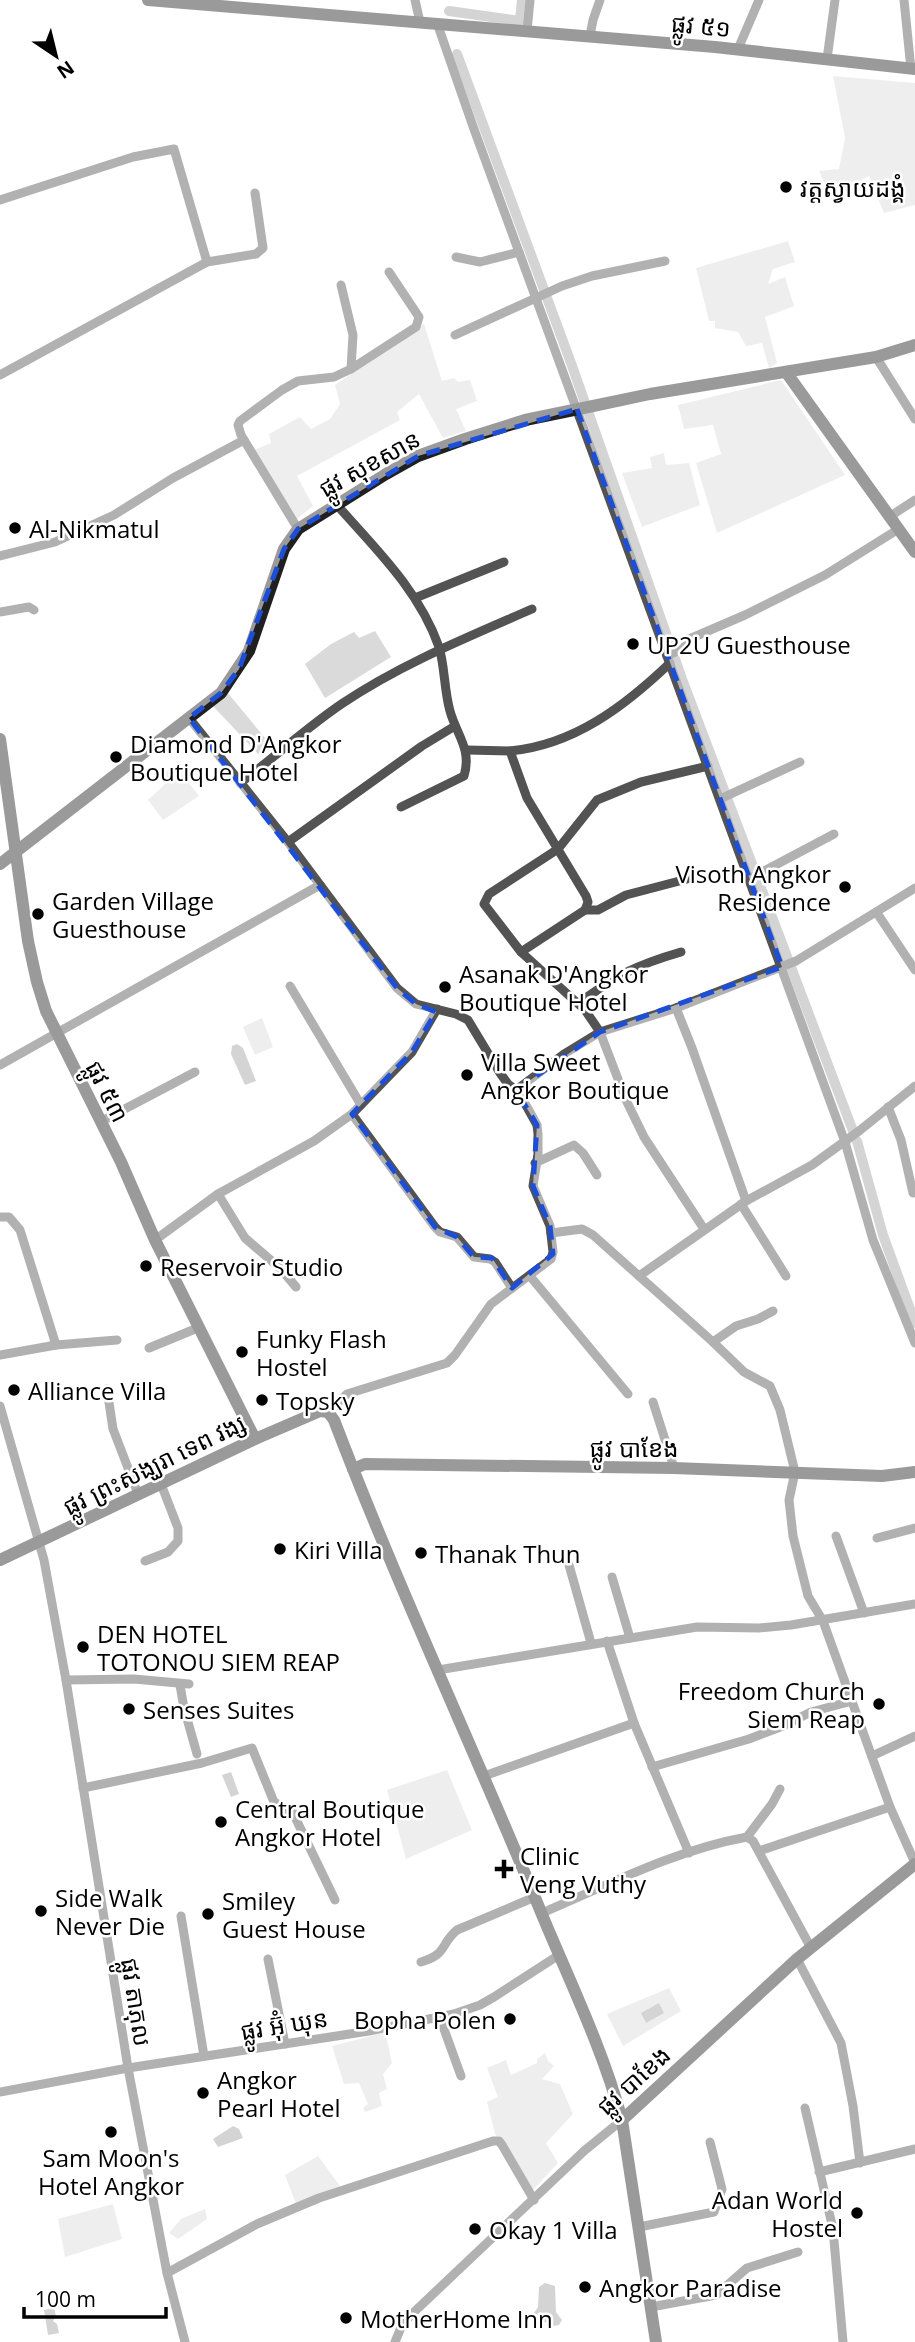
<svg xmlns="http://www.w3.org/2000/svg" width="915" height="2342" font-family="'Open Sans','Noto Sans Khmer',sans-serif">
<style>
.green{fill:#dadada}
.water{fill:#a1a1a1}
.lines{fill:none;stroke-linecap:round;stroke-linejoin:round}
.canal{stroke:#a1a1a1;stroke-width:10}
.street{stroke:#535353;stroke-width:9}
.secondary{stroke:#202020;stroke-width:12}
.marked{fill:none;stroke:#1d4ed8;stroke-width:5;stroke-dasharray:14 9;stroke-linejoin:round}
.poi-dot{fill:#000;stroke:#fff;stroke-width:2.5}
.labels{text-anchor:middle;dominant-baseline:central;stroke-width:5;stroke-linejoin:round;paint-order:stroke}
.street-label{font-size:24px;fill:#000;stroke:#fff}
.poi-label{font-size:24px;fill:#000;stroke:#fff;text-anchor:start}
</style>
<rect width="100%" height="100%" fill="#fff"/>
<g class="green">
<polygon points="833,76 915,83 915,205 884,213 869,176 831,197 819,171 839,169 845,138"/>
<polygon points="788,241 795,262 773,269 768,284 785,277 794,306 765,317 777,363 769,368 762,343 746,346 738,332 715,328 715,321 709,321 696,268"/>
<polygon points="424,324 442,381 454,378 458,382 470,380 477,401 456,409 466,431 443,438 419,394 397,412 400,420 297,476 313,506 293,522 254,450 271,443 269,434 300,417 311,429 330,419 340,404 335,385"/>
<polygon points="781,380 845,475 717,533 696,463 721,454 713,425 684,429 678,405"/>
<polygon points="664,453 666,465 689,463 700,505 642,527 622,473 652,468 650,457"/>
<polygon points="375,631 391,657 325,698 305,664 331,644 354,632 359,638"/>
<polygon points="227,692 270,744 258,754 213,706"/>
<polygon points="175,765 199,796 163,820 148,800 165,784 161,776"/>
<polygon points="262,1018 273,1047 255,1055 243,1027"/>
<polygon points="447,1770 472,1830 406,1859 387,1790"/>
<polygon points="669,1988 681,2011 623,2046 607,2014"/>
<polygon points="383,2033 387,2040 392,2063 383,2074 387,2089 379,2093 382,2106 365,2112 363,2108 368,2104 359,2083 344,2084 332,2046"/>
<polygon points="545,2053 548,2061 554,2066 542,2079 560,2084 573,2114 546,2143 558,2163 533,2190 510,2150 495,2134 487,2102 498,2097 487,2068 506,2060 511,2075 537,2063 537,2059"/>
<polygon points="318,2156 340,2186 296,2204 285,2175"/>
<polygon points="113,2204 122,2239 65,2257 58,2219"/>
<polygon points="205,2209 207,2219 178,2239 169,2233 181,2219"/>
</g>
<g class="water">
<polygon points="237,1044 243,1048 256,1081 245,1085 231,1054 232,1046"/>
<polygon points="231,1772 239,1794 231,1797 222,1775"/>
<polygon points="659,2003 664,2013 646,2023 641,2013"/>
<polygon points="233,2126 239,2129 243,2138 218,2147 213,2139"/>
<polygon points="545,2283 555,2286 556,2312 562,2320 559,2325 554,2326 549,2322 538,2323 534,2320 534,2313 538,2307 539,2287"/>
<polygon points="54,2308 56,2316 53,2321 57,2324 59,2333 48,2335 44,2310"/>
</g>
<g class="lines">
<g class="canal">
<polyline points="449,11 520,21 522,0"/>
<polyline points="457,54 571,363 682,679 853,1131"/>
<polyline points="857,1141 883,1235 915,1323"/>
</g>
<g class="street">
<polyline points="415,0 420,22"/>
<polyline points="904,0 911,69"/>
<polyline points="437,23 475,132 845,1142 873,1240 915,1343"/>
<polyline points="527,31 530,0"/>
<polyline points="590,36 593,20 600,0"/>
<polyline points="738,49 759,0"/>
<polyline points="827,59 835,0"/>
<polyline points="0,200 133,157 174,149 207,262"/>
<polyline points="456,257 480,262 519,252"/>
<polyline points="341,285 353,335 351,369"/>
<polyline points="455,335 562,286 592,276 665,261"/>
<polyline points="876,357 915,419"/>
<polyline points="0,375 207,262 256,254 263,248 255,193"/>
<path d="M 336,504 C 375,548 419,590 439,647 C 445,667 444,690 450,711 C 457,736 472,749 464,776 L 401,807"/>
<polyline points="889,517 915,500"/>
<polyline points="298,529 241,435 238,425 240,421 282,390 298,381 334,377 351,369 416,327 419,317 389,272"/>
<polyline points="0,556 55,542 114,515 173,478 244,440"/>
<polyline points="415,598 504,562"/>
<polyline points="0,612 29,607 34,610"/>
<polyline points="667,656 684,648 687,640 745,615 825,575 897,530"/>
<polyline points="189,718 288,842 397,988 416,1004 456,1014 468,1020 500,1073 508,1084 516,1090 527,1107 537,1125 538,1134 538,1154 533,1186 550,1226 553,1252 551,1259 491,1304 455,1355 447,1363 347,1394 328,1412"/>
<polyline points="467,750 510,751 527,798 586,896 588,902 585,910"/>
<path d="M 510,751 C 574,745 625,706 670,663"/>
<path d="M 240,783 C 275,757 307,727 343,703 C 401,664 468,637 532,609"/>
<polyline points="720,799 800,762"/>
<polyline points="288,842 422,746 455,726"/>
<polyline points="749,879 834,834"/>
<polyline points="877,913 915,970"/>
<polyline points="521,952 585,910 598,910 626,895 687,879"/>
<polyline points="290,986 361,1105"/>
<path d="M 579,1003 C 617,975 636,965 681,952"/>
<polyline points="676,1008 692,1048 746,1201"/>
<polyline points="0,1065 320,885"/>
<polyline points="516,1090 564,1054 600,1032 676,1008 796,961 915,888"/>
<polyline points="888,1107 901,1140 913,1193"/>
<polyline points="352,1114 435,1227 440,1232 457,1237 474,1257 490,1259 495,1262 512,1288"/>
<polyline points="100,1122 195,1072"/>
<polyline points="535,1163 574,1145 583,1153 597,1175"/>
<polyline points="218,1194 245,1238 281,1269 296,1287"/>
<polyline points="741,1204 786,1276"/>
<polyline points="0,1217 9,1217 20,1230 56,1345"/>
<polyline points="704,1229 644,1137 626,1100 600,1032 585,1010 521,952 484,904 489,894 558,849 597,800 641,782 708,766"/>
<polyline points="551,1233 582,1229 593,1235 713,1342 744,1372 770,1386 780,1410 795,1472 789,1500 793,1536 808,1596 823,1621 890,1807 915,1863"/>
<polyline points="155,1240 218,1194 314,1141 352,1114 412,1052 437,1009"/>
<polyline points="530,1276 628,1394"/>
<polyline points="639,1276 746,1201 812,1165 859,1131 915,1086"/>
<polyline points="713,1342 736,1326 758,1319 773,1311"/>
<polyline points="149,1348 200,1327"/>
<polyline points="0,1355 56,1345 117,1340"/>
<polyline points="107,1389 113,1429 138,1494"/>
<polyline points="653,1402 674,1468"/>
<polyline points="0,1406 44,1560 66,1680 128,2068 167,2273 185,2342"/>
<polyline points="836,1536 864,1613"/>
<polyline points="877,1538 915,1528"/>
<polyline points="145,1561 168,1552 178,1541 178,1528 161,1484"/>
<polyline points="569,1565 591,1643"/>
<polyline points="612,1577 630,1638"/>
<polyline points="607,1641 634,1723 689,1853"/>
<polyline points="438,1670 697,1627 759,1628 791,1625 915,1604"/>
<polyline points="66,1680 134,1679 189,1684"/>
<polyline points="180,1685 184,1708 197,1754"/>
<polyline points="872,1756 915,1736"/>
<polyline points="652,1767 749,1739 783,1726 811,1712 852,1701"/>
<polyline points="484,1776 634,1723"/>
<polyline points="83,1788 202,1763 252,1748 274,1802 293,1813 335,1900"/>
<polyline points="747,1837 753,1841 811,1948"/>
<polyline points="759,1851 890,1807"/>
<path d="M 542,1913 C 608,1885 675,1850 747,1837 L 772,1804 L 780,1789"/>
<polyline points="181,1916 204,2056"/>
<polyline points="268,1959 285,2044"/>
<polyline points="797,1959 841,2043 853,2106 860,2163"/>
<path d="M 421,1962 C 448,1954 440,1944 457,1930 L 535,1897"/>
<polyline points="440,2018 461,2076"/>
<polyline points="0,2092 128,2068 369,2031 454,2014 480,2005 494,1997 559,1955"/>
<polyline points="805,2108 833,2229 843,2342"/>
<polyline points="819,2172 915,2149"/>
<polyline points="639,2227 714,2212 722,2189 710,2142"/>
<polyline points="167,2273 257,2224 319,2198 493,2141 499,2141 502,2145 534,2200"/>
<polyline points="651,2307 716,2295 747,2268 798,2252"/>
<polyline points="395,2342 402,2325 413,2313 584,2151 622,2120"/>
</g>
<g class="secondary">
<polyline points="148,0 715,47 915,69"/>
<polyline points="786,372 915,552"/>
<polyline points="0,739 28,941 37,982 46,1011 121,1162 155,1240 255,1439"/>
<polyline points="0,864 221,693 249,651 284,549 298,529 386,474 418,456 465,439 525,420 593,406 650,394 876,357 915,345"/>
<polyline points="353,1469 365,1464 674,1468 882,1476 915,1472"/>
<path d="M 0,1560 L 255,1439 L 320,1411 L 328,1412 L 334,1420 C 398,1588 475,1751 543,1917 C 571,1984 603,2050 622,2120 L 656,2342"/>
<polyline points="622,2120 797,1959 915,1864"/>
</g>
</g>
<path d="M0 0H915V2342H0ZM 577,409 L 782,967 L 600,1032 L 516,1090 L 537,1125 L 533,1186 L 550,1226 L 553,1254 L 512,1288 L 492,1258 L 474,1257 L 457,1237 L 435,1227 L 352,1114 L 412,1052 L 436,1012 L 416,1004 L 397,988 L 189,718 L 221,693 L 239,669 L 284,549 L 298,529 L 418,456 Z" fill="#fff" fill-opacity=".55" fill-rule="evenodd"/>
<path class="marked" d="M 577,409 L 782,967 L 600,1032 L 516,1090 L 537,1125 L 533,1186 L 550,1226 L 553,1254 L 512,1288 L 492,1258 L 474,1257 L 457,1237 L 435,1227 L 352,1114 L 412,1052 L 436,1012 L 416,1004 L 397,988 L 189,718 L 221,693 L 239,669 L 284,549 L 298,529 L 418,456 Z"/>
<g class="poi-dot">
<circle cx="786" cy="187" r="7"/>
<circle cx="15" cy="528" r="7"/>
<circle cx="633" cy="644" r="7"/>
<circle cx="116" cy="757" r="7"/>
<circle cx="845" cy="887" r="7"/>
<circle cx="38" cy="914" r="7"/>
<circle cx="445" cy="987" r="7"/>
<circle cx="467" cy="1075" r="7"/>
<circle cx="146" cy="1266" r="7"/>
<circle cx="242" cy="1352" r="7"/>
<circle cx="14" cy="1390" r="7"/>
<circle cx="262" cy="1400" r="7"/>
<circle cx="280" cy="1549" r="7"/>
<circle cx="421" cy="1553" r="7"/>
<circle cx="83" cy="1647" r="7"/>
<circle cx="879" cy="1704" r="7"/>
<circle cx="129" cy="1709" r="7"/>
<circle cx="221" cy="1822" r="7"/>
<path d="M500.5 1858.5h7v7h7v7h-7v7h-7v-7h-7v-7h7z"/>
<circle cx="41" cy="1911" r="7"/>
<circle cx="208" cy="1914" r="7"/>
<circle cx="510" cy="2019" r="7"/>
<circle cx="203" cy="2093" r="7"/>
<circle cx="111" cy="2132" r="7"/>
<circle cx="857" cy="2213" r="7"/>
<circle cx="475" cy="2229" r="7"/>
<circle cx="585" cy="2287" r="7"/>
<circle cx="346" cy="2318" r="7"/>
</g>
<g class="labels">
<g class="street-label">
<text transform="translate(701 25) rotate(5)">ផ្លូវ ៥១</text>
<text transform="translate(369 463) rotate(-29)">ផ្លូវ សុខសាន</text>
<text transform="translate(108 1091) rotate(63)">ផ្លូវ ៥៣</text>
<text x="634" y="1447">ផ្លូវ បាខែង</text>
<text transform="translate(154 1464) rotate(-26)">ផ្លូវ ព្រះសង្ឃរា ទេព វង្ស</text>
<text transform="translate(137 2002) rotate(81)">ផ្លូវ តាភុល</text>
<text transform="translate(284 2024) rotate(-9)">ផ្លូវ អ៊ុំ ឃុន</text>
<text transform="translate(633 2080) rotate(-42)">ផ្លូវ បាខែង</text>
</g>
<g class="poi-label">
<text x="800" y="187">វត្តស្វាយដង្គំ</text>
<text x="29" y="528">Al-Nikmatul</text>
<text x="647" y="644">UP2U Guesthouse</text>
<text x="130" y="743">Diamond D'Angkor<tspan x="130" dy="28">Boutique Hotel</tspan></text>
<text x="831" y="873" text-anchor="end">Visoth Angkor<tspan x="831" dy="28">Residence</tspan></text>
<text x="52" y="900">Garden Village<tspan x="52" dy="28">Guesthouse</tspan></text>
<text x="459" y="973">Asanak D'Angkor<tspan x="459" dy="28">Boutique Hotel</tspan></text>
<text x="481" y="1061">Villa Sweet<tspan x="481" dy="28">Angkor Boutique</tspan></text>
<text x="160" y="1266">Reservoir Studio</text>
<text x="256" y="1338">Funky Flash<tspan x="256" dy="28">Hostel</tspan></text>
<text x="28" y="1390">Alliance Villa</text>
<text x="276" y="1400">Topsky</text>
<text x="294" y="1549">Kiri Villa</text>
<text x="435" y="1553">Thanak Thun</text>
<text x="97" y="1633">DEN HOTEL<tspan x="97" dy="28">TOTONOU SIEM REAP</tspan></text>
<text x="865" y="1690" text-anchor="end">Freedom Church<tspan x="865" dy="28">Siem Reap</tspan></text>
<text x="143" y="1709">Senses Suites</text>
<text x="235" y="1808">Central Boutique<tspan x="235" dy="28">Angkor Hotel</tspan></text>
<text x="520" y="1855">Clinic<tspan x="520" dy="28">Veng Vuthy</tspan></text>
<text x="55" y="1897">Side Walk<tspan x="55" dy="28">Never Die</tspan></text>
<text x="222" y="1900">Smiley<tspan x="222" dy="28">Guest House</tspan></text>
<text x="496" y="2019" text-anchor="end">Bopha Polen</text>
<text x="217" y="2079">Angkor<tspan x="217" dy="28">Pearl Hotel</tspan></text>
<text x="111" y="2157" text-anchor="middle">Sam Moon's<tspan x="111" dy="28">Hotel Angkor</tspan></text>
<text x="843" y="2199" text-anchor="end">Adan World<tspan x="843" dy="28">Hostel</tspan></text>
<text x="489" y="2229">Okay 1 Villa</text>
<text x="599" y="2287">Angkor Paradise</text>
<text x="360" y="2318">MotherHome Inn</text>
</g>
</g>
<g transform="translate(56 56) rotate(145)" stroke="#ffffff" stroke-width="5" paint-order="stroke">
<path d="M0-5L12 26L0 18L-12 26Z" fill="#000000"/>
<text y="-10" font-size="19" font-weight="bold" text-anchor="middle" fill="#000000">N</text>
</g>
<path d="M24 2307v10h142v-10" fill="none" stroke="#000000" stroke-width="3.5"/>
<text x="35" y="2307" font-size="21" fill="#000000" stroke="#ffffff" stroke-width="5" paint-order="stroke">100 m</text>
</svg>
